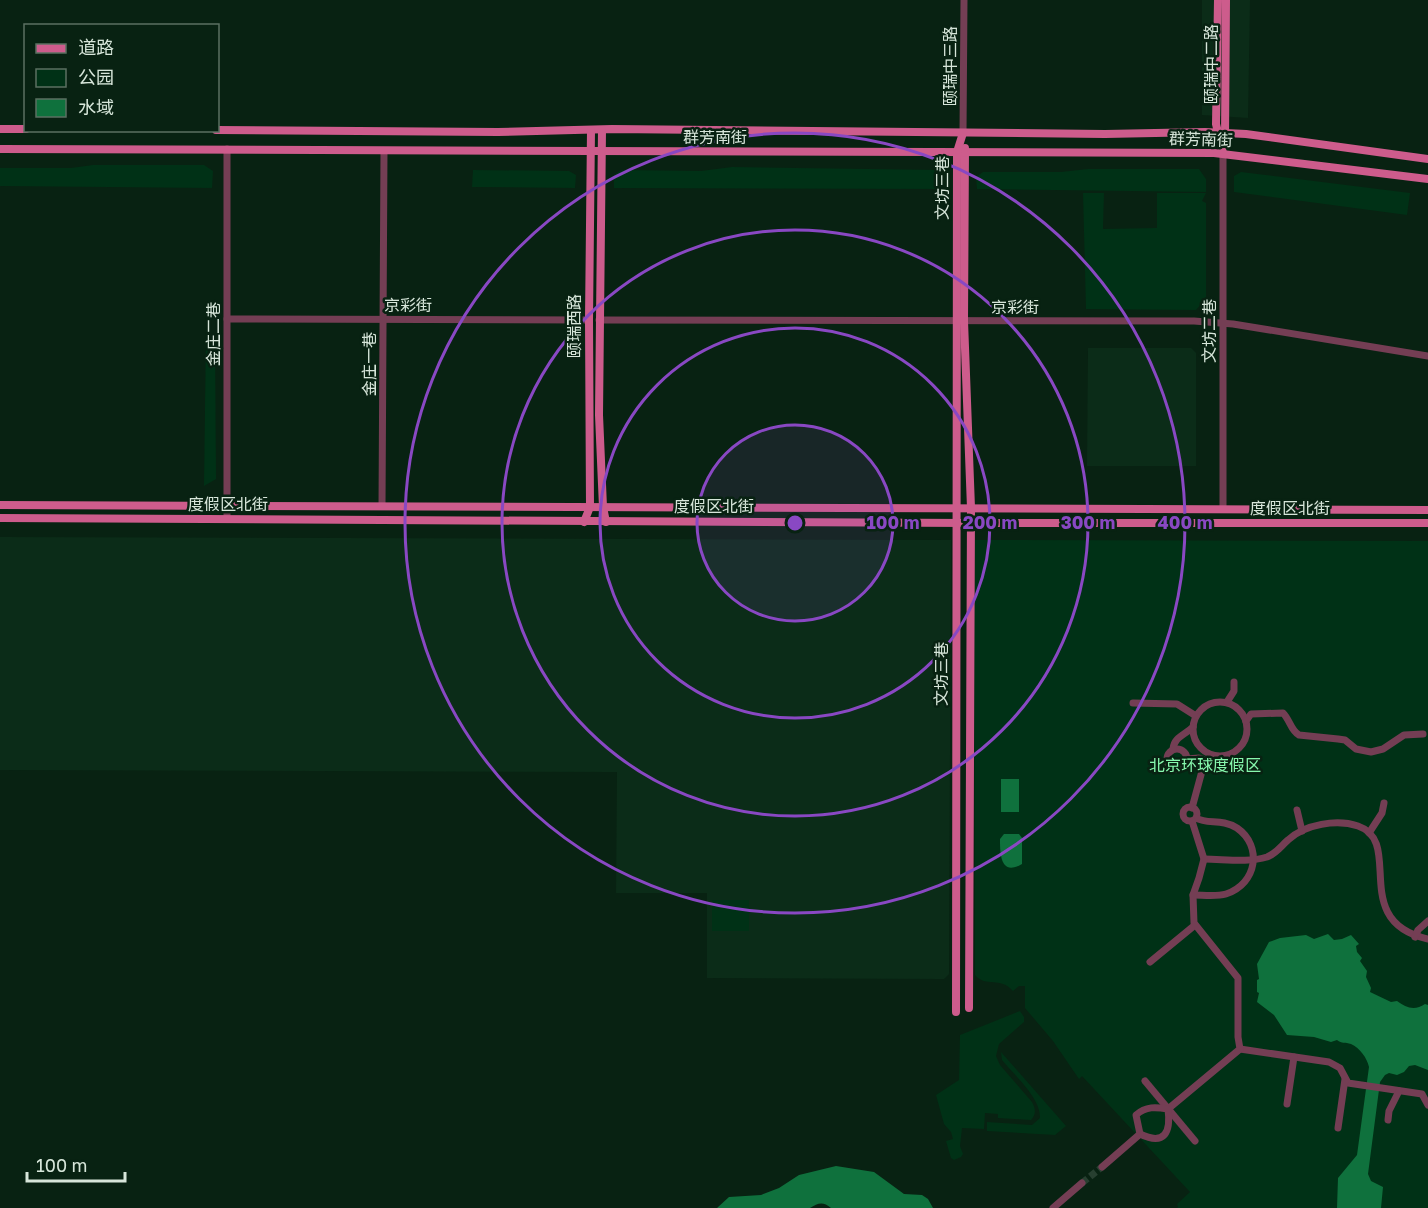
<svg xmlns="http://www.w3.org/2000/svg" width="1428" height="1208" font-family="'Golos Text','Noto Sans SC',sans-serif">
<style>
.built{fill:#0b2c18}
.green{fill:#003116}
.water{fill:#0f713d}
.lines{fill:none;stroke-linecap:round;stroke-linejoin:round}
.minor-tunnel{stroke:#273f30;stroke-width:7;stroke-dasharray:7 3.5;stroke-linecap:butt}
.minor{stroke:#743e54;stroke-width:7}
.major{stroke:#cd5c8c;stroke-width:8}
.ring{fill:none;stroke:#8948c3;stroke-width:3}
.labels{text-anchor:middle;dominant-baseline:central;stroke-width:5;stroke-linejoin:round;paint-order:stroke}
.street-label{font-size:16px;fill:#d7e6da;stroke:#082212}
.park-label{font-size:16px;fill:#87f9ae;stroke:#082212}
.centre{fill:#8948c3;stroke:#082212;stroke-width:3}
.ring-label{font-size:18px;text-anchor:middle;font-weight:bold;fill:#8948c3;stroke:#082212;stroke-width:5;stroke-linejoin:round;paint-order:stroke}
</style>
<rect width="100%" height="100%" fill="#082212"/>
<g class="built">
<polygon points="1202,0 1250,0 1248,118 1202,115"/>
<polygon points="1088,348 1191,348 1196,353 1196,466 1087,466"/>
<polygon points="0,537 951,540 949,974 944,979 707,978 707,893 616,893 617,772 0,770"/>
</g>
<g class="green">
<polygon points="93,165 204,165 213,171 212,188 0,186 0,168 71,168"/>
<polygon points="732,167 941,170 946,175 946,189 614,188 614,175 621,170 701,171"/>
<polygon points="1088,169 1199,169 1206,179 1206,192 977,189 976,177 983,172 1061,172"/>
<polygon points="473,170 569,171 576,175 575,188 472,187"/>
<polygon points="1241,172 1410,193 1407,215 1234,192 1234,176"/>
<polygon points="1083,193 1104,193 1103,229 1157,228 1157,193 1206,193 1202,201 1206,203 1206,298 1196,310 1086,309"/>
<polygon points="206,332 215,336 216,479 204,486"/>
<path d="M 974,540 L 1428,541 L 1428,1208 L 1177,1208 L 1178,1207 L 1177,1204 L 1190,1192 L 1082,1076 L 1079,1079 L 1053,1041 L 1025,1008 L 1025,986 L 1019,986 L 1013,991 C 1000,976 986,988 975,975 Z"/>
<rect x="712" y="900" width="37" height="31"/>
<path d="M 1020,1011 L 1024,1017 L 1024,1022 L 999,1044 L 996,1056 L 1000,1065 L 1032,1102 C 1036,1109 1036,1115 1031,1120 L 998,1118 L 998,1114 L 985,1113 L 984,1129 L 962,1128 L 960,1146 L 963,1154 L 961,1157 L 954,1160 L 951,1158 L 946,1141 L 953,1139 L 951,1132 L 944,1124 L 936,1095 L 959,1080 L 960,1035 Z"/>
<path d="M 1001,1052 L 1066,1126 L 1055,1135 L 987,1131 L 987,1122 L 1032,1125 L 1040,1118 C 1041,1098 1014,1075 1002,1060 Z"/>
</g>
<g class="water">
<rect x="1001" y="779" width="18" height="33"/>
<path d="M 1004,834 L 1019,834 L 1022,838 L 1022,864 C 1000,877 1000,853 1000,839 Z"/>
<path d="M 1328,934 L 1334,940 L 1342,939 L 1351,935 L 1359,944 L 1356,946 L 1357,952 L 1362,958 L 1360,961 L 1367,971 L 1366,977 L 1371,988 L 1370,992 L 1391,1002 L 1397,1001 C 1406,1008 1415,1011 1425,1004 L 1428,1005 L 1428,1070 L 1415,1065 L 1409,1066 L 1404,1072 L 1397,1075 L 1389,1073 L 1385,1075 L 1380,1082 L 1368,1174 L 1371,1181 L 1383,1187 L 1381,1208 L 1337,1208 L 1338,1178 L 1357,1155 L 1369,1067 C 1367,1058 1360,1048 1351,1044 C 1345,1042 1342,1044 1337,1040 L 1331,1042 L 1314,1037 L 1287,1035 L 1274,1015 L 1257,1002 L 1259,993 L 1257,992 L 1257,980 L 1259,979 L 1257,964 L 1269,942 L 1280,938 L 1306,935 L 1314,939 Z"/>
<path d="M 836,1166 L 874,1172 L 904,1194 L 922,1195 L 928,1199 L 933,1208 L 831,1208 C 823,1201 818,1203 810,1208 L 717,1208 L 729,1197 L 761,1195 L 779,1188 L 799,1175 Z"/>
</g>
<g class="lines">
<polyline class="minor-tunnel" points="1082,1183 1102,1167"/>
<g class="minor">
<polyline points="963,133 964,0"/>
<polyline points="227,319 589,320"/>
<polyline points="599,320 1194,321 1233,324 1428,356"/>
<polyline points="382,506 384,151"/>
<polyline points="1223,509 1223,153"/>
<polyline points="227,519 227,149"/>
<circle cx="1220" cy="729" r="27"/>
<polyline points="1227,702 1234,691 1234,682"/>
<polyline points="1133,703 1177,704 1196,716"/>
<path d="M 1246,721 L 1251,714 L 1283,713 C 1290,720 1291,731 1299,735 L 1338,739 L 1345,740 L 1356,749 L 1371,752 L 1383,749 L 1404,735 L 1423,734"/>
<circle cx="1177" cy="759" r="10"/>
<path d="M 1173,749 C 1174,737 1185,735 1193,727"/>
<polyline points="1187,759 1199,758 1205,760 1192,808"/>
<circle cx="1190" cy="814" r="7"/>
<polyline points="1297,810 1302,831"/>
<polyline points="1369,833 1382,813 1384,803"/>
<path d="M 1204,859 C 1224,859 1248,863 1267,857 C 1277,853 1281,846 1288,840 C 1305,824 1337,819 1358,826 C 1405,842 1348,921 1428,939"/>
<path d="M 1193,895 C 1203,895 1216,897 1226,894 C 1257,884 1263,846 1237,828 C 1221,818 1208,825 1196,818"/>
<polyline points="1415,937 1418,930 1428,921"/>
<polyline points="1150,962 1195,925"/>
<polyline points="1240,1049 1329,1062 1340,1068 1348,1083 1422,1094 1428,1105"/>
<polyline points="1145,1081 1195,1141"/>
<polyline points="1287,1104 1294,1057"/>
<polyline points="1168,1109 1240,1049 1238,1037 1238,978 1194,923 1193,895 1199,878 1204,859 1192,821"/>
<polyline points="1388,1120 1389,1111 1399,1091"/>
<polyline points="1338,1128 1345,1079"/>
<path d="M 1102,1167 L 1140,1134 C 1165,1146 1171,1132 1168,1109 C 1156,1107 1146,1106 1136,1115 L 1140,1134"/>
<polyline points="1053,1208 1082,1183"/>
</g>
<g class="major">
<polyline points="1218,0 1216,124 1223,153"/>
<polyline points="0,129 26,129"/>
<polyline points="216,130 498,132 612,129 1105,134 1205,132 1246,134 1428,159"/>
<polyline points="602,130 599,415 603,507 606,522"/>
<polyline points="1225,138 1226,0"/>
<polyline points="965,148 964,321 971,508 969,1008"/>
<polyline points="0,149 1214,153 1428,179"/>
<polyline points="0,505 1428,510"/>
<polyline points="0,518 970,523 1428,523"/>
<polyline points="584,522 590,507 589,320 591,130"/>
<polyline points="956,1012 957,152 963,133"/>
</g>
</g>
<circle cx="795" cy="523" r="98" fill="#8948c3" fill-opacity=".12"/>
<g class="ring">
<circle cx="795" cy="523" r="98"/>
<circle cx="795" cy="523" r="195"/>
<circle cx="795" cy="523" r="293"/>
<circle cx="795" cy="523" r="390"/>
</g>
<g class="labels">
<g class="street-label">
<text transform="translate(1211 64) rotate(-90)">颐瑞中二路</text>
<text transform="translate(950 66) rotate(-90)">颐瑞中三路</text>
<text x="715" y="137">群芳南街</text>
<text transform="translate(1201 139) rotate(2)">群芳南街</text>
<text transform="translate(942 188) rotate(-90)">文坊三巷</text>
<text x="408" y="305">京彩街</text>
<text x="1015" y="307">京彩街</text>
<text transform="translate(574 326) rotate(-90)">颐瑞西路</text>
<text transform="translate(1209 331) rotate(-90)">文坊二巷</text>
<text transform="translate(213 334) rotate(-90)">金庄二巷</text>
<text transform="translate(369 364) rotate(-90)">金庄一巷</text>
<text x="228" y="504">度假区北街</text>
<text x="714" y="506">度假区北街</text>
<text x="1290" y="508">度假区北街</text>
<text transform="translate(941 674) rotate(-90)">文坊三巷</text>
</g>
<g class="park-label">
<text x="1205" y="765">北京环球度假区</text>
</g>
</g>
<circle cx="795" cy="523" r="9" class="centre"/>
<g class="ring-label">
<text x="893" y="529">100 m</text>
<text x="990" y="529">200 m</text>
<text x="1088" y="529">300 m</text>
<text x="1185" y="529">400 m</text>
</g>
<rect x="24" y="24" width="195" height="108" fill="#082212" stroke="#5b7062" stroke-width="1.5"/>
<rect x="36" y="44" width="30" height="9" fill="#cd5c8c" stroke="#5b7062" stroke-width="1.5"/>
<text x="78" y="54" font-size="18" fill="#d7e6da">道路</text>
<rect x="36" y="69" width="30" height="18" fill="#003116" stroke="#5b7062" stroke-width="1.5"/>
<text x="78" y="84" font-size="18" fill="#d7e6da">公园</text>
<rect x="36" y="99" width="30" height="18" fill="#0f713d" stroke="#5b7062" stroke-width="1.5"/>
<text x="78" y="114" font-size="18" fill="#d7e6da">水域</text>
<path d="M27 1172v9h98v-9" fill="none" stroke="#d7e6da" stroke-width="3"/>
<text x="36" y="1172" font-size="18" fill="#d7e6da" stroke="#082212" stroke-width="4.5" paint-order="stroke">100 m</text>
</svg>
